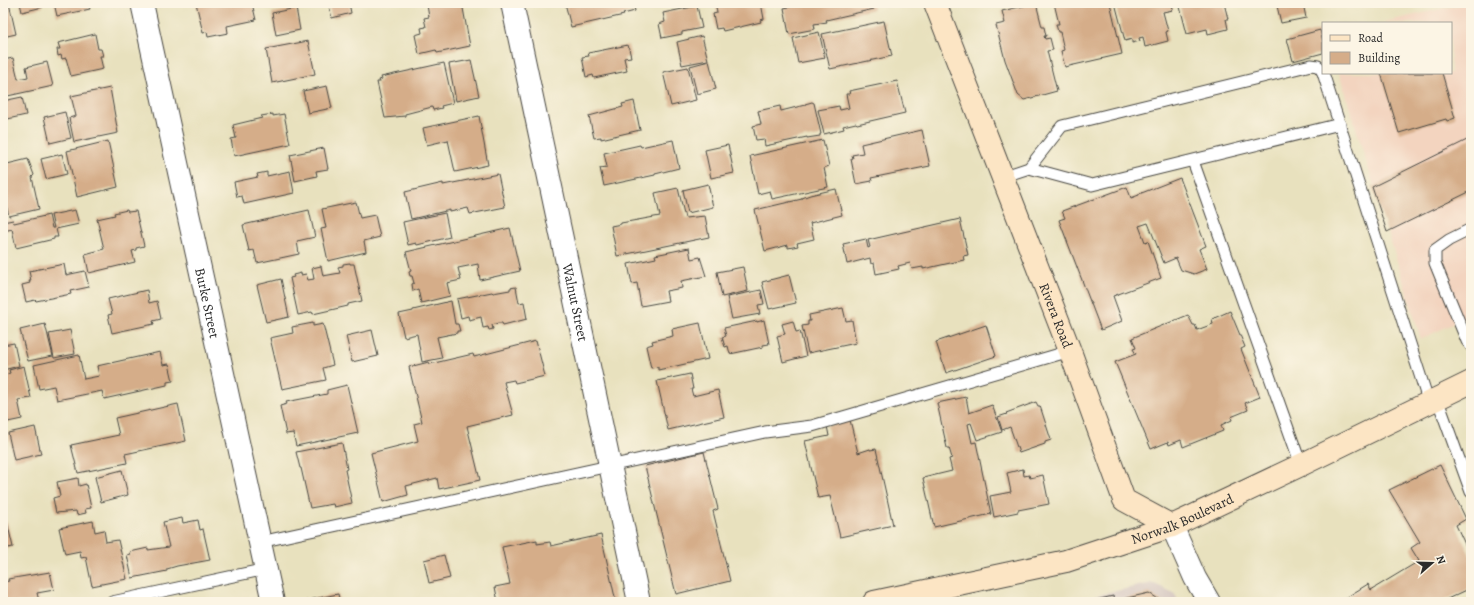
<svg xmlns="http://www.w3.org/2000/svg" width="1474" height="605" font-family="Alegreya,serif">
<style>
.built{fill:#f3d4bf}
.industrial{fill:#cfc0bb}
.building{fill:#d5ad89}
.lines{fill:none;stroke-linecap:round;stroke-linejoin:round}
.lane-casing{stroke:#474641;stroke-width:13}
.street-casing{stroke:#474641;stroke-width:24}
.secondary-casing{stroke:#474641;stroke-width:24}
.lane{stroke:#fff;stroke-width:11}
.street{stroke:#fff;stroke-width:22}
.secondary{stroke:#fce5c4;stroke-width:22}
.labels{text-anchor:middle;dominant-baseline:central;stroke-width:3;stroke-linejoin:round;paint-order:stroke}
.street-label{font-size:14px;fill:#2b2b2b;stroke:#fcf5e5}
</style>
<rect width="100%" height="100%" fill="#fcf5e5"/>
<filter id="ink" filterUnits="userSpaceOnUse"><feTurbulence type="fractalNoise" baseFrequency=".025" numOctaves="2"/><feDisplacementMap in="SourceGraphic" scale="8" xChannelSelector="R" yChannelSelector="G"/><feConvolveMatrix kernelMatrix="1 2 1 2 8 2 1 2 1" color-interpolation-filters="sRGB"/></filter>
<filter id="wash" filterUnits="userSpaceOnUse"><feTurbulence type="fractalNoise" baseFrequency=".012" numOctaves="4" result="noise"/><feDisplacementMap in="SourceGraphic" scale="16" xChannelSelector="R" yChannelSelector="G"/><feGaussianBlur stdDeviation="0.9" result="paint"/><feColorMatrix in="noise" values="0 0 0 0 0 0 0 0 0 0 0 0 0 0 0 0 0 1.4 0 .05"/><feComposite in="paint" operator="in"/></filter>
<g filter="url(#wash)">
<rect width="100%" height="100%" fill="#e8e1be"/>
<polygon class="built" points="1467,3 1471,3 1471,315 1421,339 1339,73 1451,73 1451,23 1380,23"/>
<polygon class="industrial" points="1152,583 1174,593 1179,602 1067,602"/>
<g id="blocks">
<g class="building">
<polygon points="3,3 9,3 16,34 3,37"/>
<polygon points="20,3 42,3 43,7 22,12"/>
<polygon points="54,3 88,3 90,9 57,16"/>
<polygon points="196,3 252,3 256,20 227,26 228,33 208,37 207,32 203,33"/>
<polygon points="328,3 349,3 351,13 332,18"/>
<polygon points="435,3 462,3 470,46 437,53 436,50 419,54 415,35 422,33 421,28 426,27 424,18 429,17 427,5"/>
<polygon points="565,3 633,3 635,11 623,14 624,15 571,27"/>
<polygon points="717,3 761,3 764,19 760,20 761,22 723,31 722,28 716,29 713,14 717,13 716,7 718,6"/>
<polygon points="809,3 808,4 814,3 873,3 874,9 826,20 827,22 814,24 815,29 789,34 784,8"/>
<polygon points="1036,3 1042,27 1044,27 1046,36 1044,36 1045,39 1050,38 1053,50 1047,51 1057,91 1024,100 1018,95 1005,60 996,25 1005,23 1002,11"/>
<polygon points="1054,3 1110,3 1122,54 1065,67 1061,51 1064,50 1060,32 1058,32 1056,24 1059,24"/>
<polygon points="1115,3 1172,3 1173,10 1163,12 1168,31 1166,32 1168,41 1145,47 1143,37 1139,38 1140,41 1132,43 1132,39 1125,41"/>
<polygon points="1179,3 1224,3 1228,19 1226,19 1228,29 1208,34 1207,29 1187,34"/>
<polygon points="1291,3 1303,3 1306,18 1281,23 1277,6"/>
<polygon points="697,6 702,28 682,32 682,34 662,38 659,24 665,22 663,13"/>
<polygon points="296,8 300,30 276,35 272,13"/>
<polygon points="884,21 892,56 830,69 822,34"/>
<polygon points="1320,30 1323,42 1323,53 1293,61 1287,39"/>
<polygon points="819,32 825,58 798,63 793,38"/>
<polygon points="95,34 98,49 101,49 103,56 100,56 103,69 71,76 66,58 62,59 61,55 58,56 57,49 60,49 58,43"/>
<polygon points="702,36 708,60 682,65 677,42"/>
<polygon points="308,41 315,74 272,83 266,49"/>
<polygon points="628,45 631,57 624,58 627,71 594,78 593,75 586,77 582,57 589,56 588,53"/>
<polygon points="13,58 18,79 28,77 26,67 47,62 53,86 3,97 3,60"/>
<polygon points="471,60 479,96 456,101 449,64"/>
<polygon points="709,61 716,89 697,94 690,66"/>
<polygon points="444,63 453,103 441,106 442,108 433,110 432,107 405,114 405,116 385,118 377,82 380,82 379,80 382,79 381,77"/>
<polygon points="688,67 696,100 671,106 663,72"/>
<polygon points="1381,73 1442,73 1455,118 1447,121 1446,119 1399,133"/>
<polygon points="897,81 905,113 857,124 856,123 843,126 844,129 824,134 818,110 839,106 840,110 849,108 846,94 850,94 849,91"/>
<polygon points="327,86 332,108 308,113 303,91"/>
<polygon points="110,88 118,133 74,142 69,118 76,116 71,96"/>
<polygon points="22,97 26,115 3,120 3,101"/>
<polygon points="634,101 640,130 601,139 601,137 594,138 589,116 623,107 622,104"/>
<polygon points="812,102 814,103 821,134 820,134 820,136 807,138 807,137 765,146 764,139 756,140 753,126 761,124 758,111 780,106 781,111 805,105 805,104"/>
<polygon points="65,112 71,138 50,143 44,117"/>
<polygon points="273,114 273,116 284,114 290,144 234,156 231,139 236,138 233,125 262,118 261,116"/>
<polygon points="479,116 488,165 455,172 448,140 427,145 423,128"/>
<polygon points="922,130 930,166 871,178 872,181 856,184 851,159 853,158 852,155 863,153 861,144"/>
<polygon points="1471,138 1471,191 1387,232 1372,187"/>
<polygon points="673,140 679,168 655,174 655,175 604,186 600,168 607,167 604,153 640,145 641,147"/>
<polygon points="823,140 829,166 824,168 828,187 772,199 770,191 758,194 750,156"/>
<polygon points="108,141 118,187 77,197 67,151"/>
<polygon points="728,145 734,173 711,178 705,150"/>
<polygon points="324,148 328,169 316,171 317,176 295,181 290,155"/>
<polygon points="62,154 67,174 46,179 41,159"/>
<polygon points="28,159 34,175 32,177 39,209 9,216 4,197 3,197 3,165"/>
<polygon points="290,171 294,193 244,204 242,196 237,197 234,182 258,177 257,174 267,172 267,176"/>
<polygon points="498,174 505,207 470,214 468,208 450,212 450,210 411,219 405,192 443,183 443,185"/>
<polygon points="1180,178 1206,246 1199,249 1207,269 1194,274 1181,270 1176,258 1164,263 1148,223 1139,226 1145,242 1148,241 1161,278 1113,296 1122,321 1101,330 1059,220 1065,218 1062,211 1127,187 1131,198 1139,195 1139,194"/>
<polygon points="708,184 713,207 688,213 683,190"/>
<polygon points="678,188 685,218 705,216 709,237 617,256 611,226 621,224 621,223 660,216 655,193"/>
<polygon points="836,189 842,215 810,223 814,239 797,243 798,246 788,248 788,245 765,251 755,210 802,199 802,198 810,195"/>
<polygon points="356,202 360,218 375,215 380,237 364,241 366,252 328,261 321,229 326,228 322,209"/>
<polygon points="75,210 79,224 56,229 58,237 54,237 54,239 16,248 12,229 4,231 3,222 13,220 14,223 49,215 52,228 54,228 51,215"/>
<polygon points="127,210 128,212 136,211 144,246 136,248 136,250 132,251 135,262 89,273 85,254 104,249 97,219 115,215 114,213"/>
<polygon points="309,210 315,237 297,241 299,254 257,263 254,250 249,251 243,225"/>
<polygon points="445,213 450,237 417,245 416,243 408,245 403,222"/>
<polygon points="960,219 968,255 963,256 964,260 923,269 923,267 912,269 910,263 898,266 899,269 876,274 874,263 871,264 870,258 847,264 843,244 866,239 868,248 870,247 868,240"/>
<polygon points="510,228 520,271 480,280 478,264 458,268 461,280 447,283 450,296 421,303 418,289 413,291 412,284 414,283 412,276 410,276 409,272 411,271 406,252"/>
<polygon points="689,248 691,259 700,257 706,276 681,281 682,288 666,291 668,301 641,306 637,283 632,284 628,264 656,258 655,255"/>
<polygon points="350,263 350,264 354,264 362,301 348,304 348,306 313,314 312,312 298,315 290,278 294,277 293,275 301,273 301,275 306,274 308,280 314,279 312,268 321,266 323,276 340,273 338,267 343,266 343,264"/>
<polygon points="64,264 66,275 85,271 89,287 70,291 71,294 36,301 35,300 26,302 22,285 30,283 29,281 31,281 29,271"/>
<polygon points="743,267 748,291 722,297 717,272"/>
<polygon points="789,275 796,303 769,309 762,282"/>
<polygon points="281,279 289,317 266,322 257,285"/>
<polygon points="516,287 519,303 524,302 527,319 503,325 502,323 498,323 492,325 493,329 489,330 488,327 483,328 481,317 469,320 468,316 461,318 457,299 492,292 493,293 510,290 510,288"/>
<polygon points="147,290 149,303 157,301 161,319 153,321 154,324 112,333 108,315 112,314 108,299"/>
<polygon points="761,290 764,304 758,305 760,314 732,319 727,297"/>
<polygon points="451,301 455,324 458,324 460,331 457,331 457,333 437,337 442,358 422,362 417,334 404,337 399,314 413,311 413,310"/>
<polygon points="843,308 846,321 852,320 856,343 808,353 802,326 808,325 808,321 810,321 809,315"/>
<polygon points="1230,311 1245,347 1241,349 1260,397 1245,403 1248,410 1231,417 1232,420 1221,425 1223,431 1183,447 1181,440 1169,445 1168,442 1151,449 1115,362 1136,354 1133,349 1136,348 1132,338 1188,315 1193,325 1195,325 1197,330 1213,324 1212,319"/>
<polygon points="764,320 769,344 763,345 763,347 730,354 728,346 725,347 722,337 726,336 724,328 757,321 757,322"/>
<polygon points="793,321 796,332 800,331 806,356 783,362 777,336 785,334 782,324"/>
<polygon points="313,323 313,326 323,324 333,365 323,368 326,380 282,389 270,338 293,333 292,327"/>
<polygon points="700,323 708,359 658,370 658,367 651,368 646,346 653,344 652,341 673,336 672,329"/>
<polygon points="45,324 53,356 28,361 20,330"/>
<polygon points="986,325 996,356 946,373 936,342"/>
<polygon points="70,330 75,354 54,358 49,334"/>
<polygon points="372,330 378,356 352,362 346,336"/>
<polygon points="536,341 545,376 515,383 514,380 504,382 513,415 467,426 480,480 439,489 437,478 406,486 408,495 383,502 371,453 418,441 414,424 422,422 409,367 429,362 430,364 473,354 474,357"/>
<polygon points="14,343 19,366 3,370 3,345"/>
<polygon points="160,352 163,365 169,364 173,381 167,382 167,385 104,399 102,391 57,400 54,386 39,389 34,365 79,355 84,379 99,376 97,366"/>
<polygon points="24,366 31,398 18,400 22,419 3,423 3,375 10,373 9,370"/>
<polygon points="690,374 693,389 691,389 693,396 718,390 724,417 668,430 657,381"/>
<polygon points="347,385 358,433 296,446 293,433 286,434 280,406 287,404 286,402 327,394 327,390"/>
<polygon points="966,397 969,413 992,405 1002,432 977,440 971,423 968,424 972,443 976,442 991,514 934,527 923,478 952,471 949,459 952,458 949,448 947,448 937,403"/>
<polygon points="1036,402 1038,406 1040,406 1051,440 1045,442 1045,444 1019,453 1010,427 1002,430 998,417 1007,414 1006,413"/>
<polygon points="178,404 186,441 125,454 127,463 78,473 71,445 119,435 115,418"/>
<polygon points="850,420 858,453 870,449 870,450 876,449 893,525 840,537 830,496 818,498 805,441 829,436 827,426"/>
<polygon points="35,427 41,454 14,460 8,433"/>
<polygon points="342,443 347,469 345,470 352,503 334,507 333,504 310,508 301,468 300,468 296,452"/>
<polygon points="704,452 718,509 713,511 730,581 676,594 645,466"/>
<polygon points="1440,465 1466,519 1456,525 1471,557 1471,588 1443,601 1444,602 1339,602 1368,584 1371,590 1419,561 1411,548 1420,542 1389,490"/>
<polygon points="1023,469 1024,476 1029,475 1030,478 1043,475 1049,504 1018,510 1018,512 994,517 990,496 1011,492 1007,473"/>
<polygon points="122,470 128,495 101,502 95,477"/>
<polygon points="78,478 79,486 86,484 91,508 85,509 86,513 77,515 76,511 56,513 53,498 60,496 57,482"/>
<polygon points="182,518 183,523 198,520 200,530 203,529 210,560 177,566 167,569 167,571 132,578 127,555 131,554 130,552 148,548 148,550 169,547 163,522"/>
<polygon points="93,521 95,532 104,530 106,542 118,540 127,579 92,586 86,557 81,558 80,551 65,554 59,528"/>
<polygon points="7,522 13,547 3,549 3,523"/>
<polygon points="601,535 616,602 498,602 495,587 510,584 502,547 537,540 537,544 550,542 551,546"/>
<polygon points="444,555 450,578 429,583 424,560"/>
<polygon points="50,572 54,590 37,593 39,601 33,602 3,602 3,582 9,581 8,579"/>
<polygon points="1149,593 1163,602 1087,602 1113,596 1114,601"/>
<polygon points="338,594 340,602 303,602 303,601"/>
</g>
</g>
</g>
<g filter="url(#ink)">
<use href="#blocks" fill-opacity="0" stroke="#474641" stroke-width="1"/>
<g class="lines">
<g class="lane-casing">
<g id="lane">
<polyline points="1323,73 1429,403"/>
<polyline points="1193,161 1301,465"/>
<polyline points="1029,168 1092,185 1340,124"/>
<polyline points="1002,177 1029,168 1062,126 1311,65 1318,66 1323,72"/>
<polyline points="1471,229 1449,240 1435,250 1435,263 1467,341 1471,346"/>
<polyline points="1437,398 1471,492"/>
<polyline points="260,542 765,432 812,426 1070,351"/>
<polyline points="112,602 266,569"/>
</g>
</g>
<g class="street-casing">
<g id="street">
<path id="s1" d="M 142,3 L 273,602"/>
<path id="s2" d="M 512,3 L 639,602"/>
<polyline points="1172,526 1195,578 1209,602"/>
</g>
</g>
<g class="secondary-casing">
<g id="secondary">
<path id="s3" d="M 935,3 L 1070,351 L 1124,500 L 1172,526"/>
<path id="s4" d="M 874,602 L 1066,561 L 1172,526 L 1301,465 L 1471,382"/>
</g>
</g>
<use href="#lane" class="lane"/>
<use href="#street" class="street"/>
<use href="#secondary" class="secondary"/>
</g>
</g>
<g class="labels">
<g class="street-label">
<text stroke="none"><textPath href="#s1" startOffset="307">Burke Street</textPath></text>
<text stroke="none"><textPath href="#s2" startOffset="306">Walnut Street</textPath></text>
<text stroke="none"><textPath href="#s3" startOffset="335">Rivera Road</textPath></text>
<text stroke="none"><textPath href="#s4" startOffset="320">Norwalk Boulevard</textPath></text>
</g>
</g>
<rect width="1474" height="605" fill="none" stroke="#fcf5e5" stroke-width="16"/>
<rect x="1322" y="22" width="130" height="52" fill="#fcf5e5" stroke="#a8a49b"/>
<rect x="1330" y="35" width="20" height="6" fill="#fce5c4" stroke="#a8a49b"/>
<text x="1358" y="42" font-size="12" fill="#2b2b2b">Road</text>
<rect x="1330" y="52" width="20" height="12" fill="#d5ad89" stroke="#a8a49b"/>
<text x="1358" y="62" font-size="12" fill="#2b2b2b">Building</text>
<g transform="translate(1432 563) rotate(70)" stroke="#fcf5e5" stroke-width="3" paint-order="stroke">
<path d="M0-3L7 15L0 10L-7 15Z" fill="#2b2b2b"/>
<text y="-6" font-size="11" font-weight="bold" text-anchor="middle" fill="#2b2b2b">N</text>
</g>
</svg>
